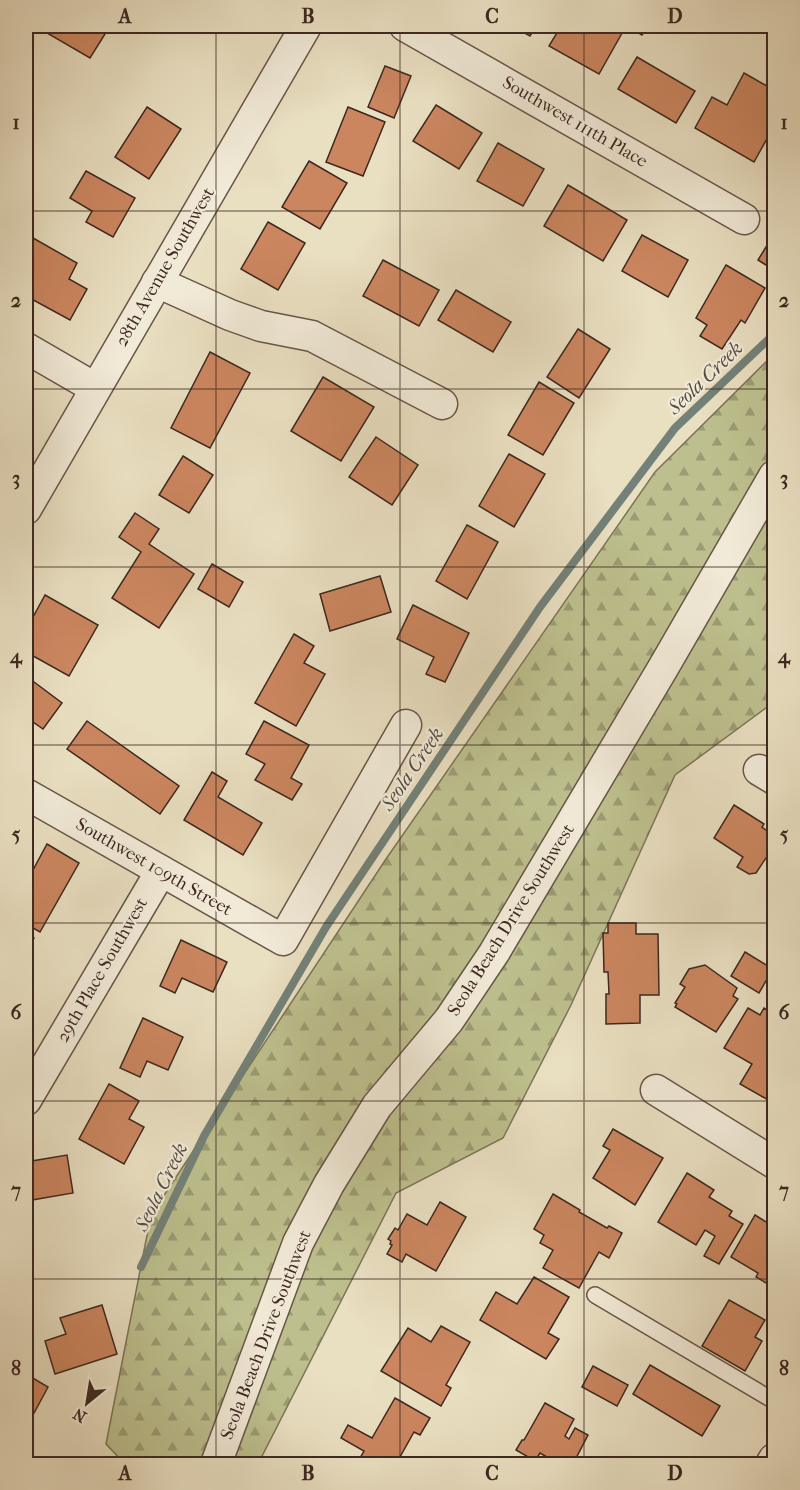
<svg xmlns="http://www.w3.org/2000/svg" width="800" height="1490" font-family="'IM FELL French Canon',serif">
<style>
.forest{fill:url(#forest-firs);stroke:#7d7458;stroke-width:1.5}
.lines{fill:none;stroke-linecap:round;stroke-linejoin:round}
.stream{stroke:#738178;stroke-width:8}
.building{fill:#cb865f;stroke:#3d2821;stroke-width:1.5}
.service-casing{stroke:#685649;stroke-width:18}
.minor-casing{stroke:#685649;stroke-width:33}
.service{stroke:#f1ead7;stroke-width:15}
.minor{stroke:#f1ead7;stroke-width:30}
.grid{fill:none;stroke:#3d2821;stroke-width:1.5;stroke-opacity:0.55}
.labels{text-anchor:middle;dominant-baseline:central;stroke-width:4.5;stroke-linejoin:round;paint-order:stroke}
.street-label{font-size:18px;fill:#3d2821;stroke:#f1ead7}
.water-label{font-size:20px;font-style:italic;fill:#544d45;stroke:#f1ead7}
.neatline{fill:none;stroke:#3d2821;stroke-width:2}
.grid-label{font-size:20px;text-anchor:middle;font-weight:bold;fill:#3d2821}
</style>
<defs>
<pattern id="forest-firs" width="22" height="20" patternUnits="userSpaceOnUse" patternTransform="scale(1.5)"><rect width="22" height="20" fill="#bdc08e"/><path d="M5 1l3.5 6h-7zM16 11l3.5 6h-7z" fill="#9b9c74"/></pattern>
</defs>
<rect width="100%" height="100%" fill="#e9dfc1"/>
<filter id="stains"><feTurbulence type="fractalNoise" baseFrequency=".00333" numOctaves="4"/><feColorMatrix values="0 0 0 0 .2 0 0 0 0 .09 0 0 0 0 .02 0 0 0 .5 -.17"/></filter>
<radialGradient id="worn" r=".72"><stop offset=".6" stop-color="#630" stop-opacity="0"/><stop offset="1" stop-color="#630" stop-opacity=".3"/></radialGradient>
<polygon class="forest" points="774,354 774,702 675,775 571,1005 503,1138 396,1193 258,1464 125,1464 106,1444 151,1215 386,859 655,472"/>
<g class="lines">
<polyline class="stream" points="141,1267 204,1136 326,927 540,607 675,428 774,334"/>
</g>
<g class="building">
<polygon points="35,26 110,26 90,58"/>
<polygon points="512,26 536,26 530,36"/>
<polygon points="561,26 626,26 599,74 549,46"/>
<polygon points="626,26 648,26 642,35"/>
<polygon points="637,57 695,91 676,123 618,89"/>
<polygon points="385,66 411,76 394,118 368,107"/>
<polygon points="744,73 774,90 774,126 754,162 695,128 712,97 727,105"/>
<polygon points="436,105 482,133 459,169 413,141"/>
<polygon points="147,107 181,129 149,179 115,157"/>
<polygon points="348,107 385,122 363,176 326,162"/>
<polygon points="498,143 544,169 523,206 477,181"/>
<polygon points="309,161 347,183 320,229 282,207"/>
<polygon points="86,171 135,198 113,237 86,222 92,211 70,198"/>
<polygon points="568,185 627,220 603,261 544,226"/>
<polygon points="268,222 305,243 278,290 241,269"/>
<polygon points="26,234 77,263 69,279 87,289 70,320 26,296"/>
<polygon points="774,234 774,270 758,260"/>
<polygon points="642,235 688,260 668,297 622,271"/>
<polygon points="383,260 439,290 419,326 363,296"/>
<polygon points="726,265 765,288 745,323 741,320 722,349 700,336 707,325 696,318"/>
<polygon points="456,290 511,322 493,352 438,320"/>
<polygon points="578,329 610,349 579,398 547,377"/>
<polygon points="210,352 250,373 210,448 171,428"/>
<polygon points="323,377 374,407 341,461 291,431"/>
<polygon points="539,382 574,403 543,455 508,435"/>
<polygon points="376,437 418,465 392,505 349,477"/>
<polygon points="509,454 545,474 514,527 479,506"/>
<polygon points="183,456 213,475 189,513 159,495"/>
<polygon points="135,513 159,529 149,544 194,574 159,628 112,598 141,552 119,537"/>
<polygon points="467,525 498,542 467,599 436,581"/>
<polygon points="212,564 243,582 229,607 198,589"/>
<polygon points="380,576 391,612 330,631 320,594"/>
<polygon points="45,595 98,625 69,676 26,652 26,630"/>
<polygon points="413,605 469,633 445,682 426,674 434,657 397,639"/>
<polygon points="294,634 314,646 304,663 325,674 296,726 255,703"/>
<polygon points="26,676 62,703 43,729 26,717"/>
<polygon points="87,721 179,786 160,814 67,749"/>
<polygon points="264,721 309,745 291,778 302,784 292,800 255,780 265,764 246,754"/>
<polygon points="212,772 227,781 218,797 262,823 243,855 184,820"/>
<polygon points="734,805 764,824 762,827 774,836 774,846 756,873 749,874 737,867 743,857 714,838"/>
<polygon points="47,844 79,863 40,932 26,924 26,883"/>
<polygon points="608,923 636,923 636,934 658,934 659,995 640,995 640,1023 606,1024 606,994 609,994 608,972 604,972 603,933 608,933"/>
<polygon points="26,933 34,938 26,955"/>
<polygon points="181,940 227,962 213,992 182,978 175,993 160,986"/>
<polygon points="745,952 773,969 759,993 731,976"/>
<polygon points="705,965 737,988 733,996 738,999 716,1032 675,1007 677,1004 675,1003 685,987 680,984 689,969"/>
<polygon points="748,1008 760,1015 764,1008 774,1014 774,1094 770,1101 740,1084 752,1064 724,1048"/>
<polygon points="143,1018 183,1037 168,1070 147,1061 140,1077 120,1068"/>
<polygon points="109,1084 139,1101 129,1119 144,1127 124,1164 79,1139"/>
<polygon points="613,1129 663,1158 635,1205 593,1178 610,1150 603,1146"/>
<polygon points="67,1155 73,1193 26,1201 26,1162"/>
<polygon points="687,1173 714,1190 709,1197 732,1211 729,1216 743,1224 719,1264 704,1256 715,1236 705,1230 696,1245 658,1222"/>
<polygon points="553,1194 580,1210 579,1212 607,1228 609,1226 622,1233 609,1258 599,1252 579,1288 543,1268 553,1250 540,1243 544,1235 534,1229"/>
<polygon points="440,1202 466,1217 436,1271 406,1254 402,1262 387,1254 392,1245 390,1244 391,1241 388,1239 395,1228 398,1230 407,1214 427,1225"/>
<polygon points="755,1215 774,1227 773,1287 756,1277 758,1273 731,1257"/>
<polygon points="534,1277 569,1297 548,1333 559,1339 546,1359 480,1320 496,1292 517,1304"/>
<polygon points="729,1300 765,1320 755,1337 762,1341 745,1371 702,1346"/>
<polygon points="102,1305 117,1354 55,1374 45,1341 66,1334 60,1318"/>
<polygon points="441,1326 470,1342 446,1385 451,1388 441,1406 381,1371 408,1328 431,1342"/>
<polygon points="650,1365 720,1406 702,1436 633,1394"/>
<polygon points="593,1366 628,1385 617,1406 582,1387"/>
<polygon points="26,1374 48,1387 26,1428"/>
<polygon points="395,1398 430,1418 420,1435 414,1432 396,1464 372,1464 360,1458 364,1451 341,1438 348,1425 372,1438"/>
<polygon points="545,1403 574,1419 565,1436 569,1439 575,1428 588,1435 573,1464 559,1464 540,1453 535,1461 516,1450 522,1440 524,1440"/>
</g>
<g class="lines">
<g class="service-casing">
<polyline id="service" points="595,1295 774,1401"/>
</g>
<g class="minor-casing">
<g id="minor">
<polyline points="405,26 744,219"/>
<polyline points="157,282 230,315 261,326 312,336 442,404"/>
<polyline points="26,348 95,388"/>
<polyline points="26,509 306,26"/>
<polyline points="759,770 774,779"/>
<polyline points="26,794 283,940 406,725"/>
<polyline points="656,1090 774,1163"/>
<polyline points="26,1100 161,871"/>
<polyline points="216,1464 298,1243 329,1184 377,1106 449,1020 494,953 663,668 774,476"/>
<polyline points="771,1464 774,1459"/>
</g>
</g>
<use href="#service" class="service"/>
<use href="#minor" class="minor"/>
</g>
<path class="grid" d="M 216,26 L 216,1464M 400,26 L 400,1464M 584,26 L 584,1464M 26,211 L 774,211M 26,389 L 774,389M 26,567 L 774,567M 26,745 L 774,745M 26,923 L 774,923M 26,1101 L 774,1101M 26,1279 L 774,1279"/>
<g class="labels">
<g class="street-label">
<text transform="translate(575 122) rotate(30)">Southwest 111th Place</text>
<text transform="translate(165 267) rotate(-60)">28th Avenue Southwest</text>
<text transform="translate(154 867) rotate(30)">Southwest 109th Street</text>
<text transform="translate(511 920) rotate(-58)">Seola Beach Drive Southwest</text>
<text transform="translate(102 970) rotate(-60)">29th Place Southwest</text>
<text transform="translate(266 1335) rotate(-69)">Seola Beach Drive Southwest</text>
</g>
<g class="water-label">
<text transform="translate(705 378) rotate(-44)">Seola Creek</text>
<text transform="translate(412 769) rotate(-56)">Seola Creek</text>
<text transform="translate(161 1187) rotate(-64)">Seola Creek</text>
</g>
</g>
<rect width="800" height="1490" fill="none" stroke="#e9dfc1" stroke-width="66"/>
<g transform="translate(87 1403) rotate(210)" stroke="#f1ead7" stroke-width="4.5" paint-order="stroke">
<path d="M0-4.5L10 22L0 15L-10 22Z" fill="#3d2821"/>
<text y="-9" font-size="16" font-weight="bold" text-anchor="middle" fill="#3d2821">N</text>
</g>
<rect x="33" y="33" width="734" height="1424" class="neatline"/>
<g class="grid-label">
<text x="125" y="23">A</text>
<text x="308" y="23">B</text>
<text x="492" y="23">C</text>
<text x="675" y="23">D</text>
<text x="16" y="129">1</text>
<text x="784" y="129">1</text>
<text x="16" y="307">2</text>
<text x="784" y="307">2</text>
<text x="16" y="485">3</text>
<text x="784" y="485">3</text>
<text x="16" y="663">4</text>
<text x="784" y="663">4</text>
<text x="16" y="841">5</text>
<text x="784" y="841">5</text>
<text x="16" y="1019">6</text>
<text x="784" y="1019">6</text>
<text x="16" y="1197">7</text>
<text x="784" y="1197">7</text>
<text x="16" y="1375">8</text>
<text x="784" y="1375">8</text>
<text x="125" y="1480">A</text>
<text x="308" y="1480">B</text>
<text x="492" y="1480">C</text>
<text x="675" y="1480">D</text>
</g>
<rect width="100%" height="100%" filter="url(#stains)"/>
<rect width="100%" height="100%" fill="url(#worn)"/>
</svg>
